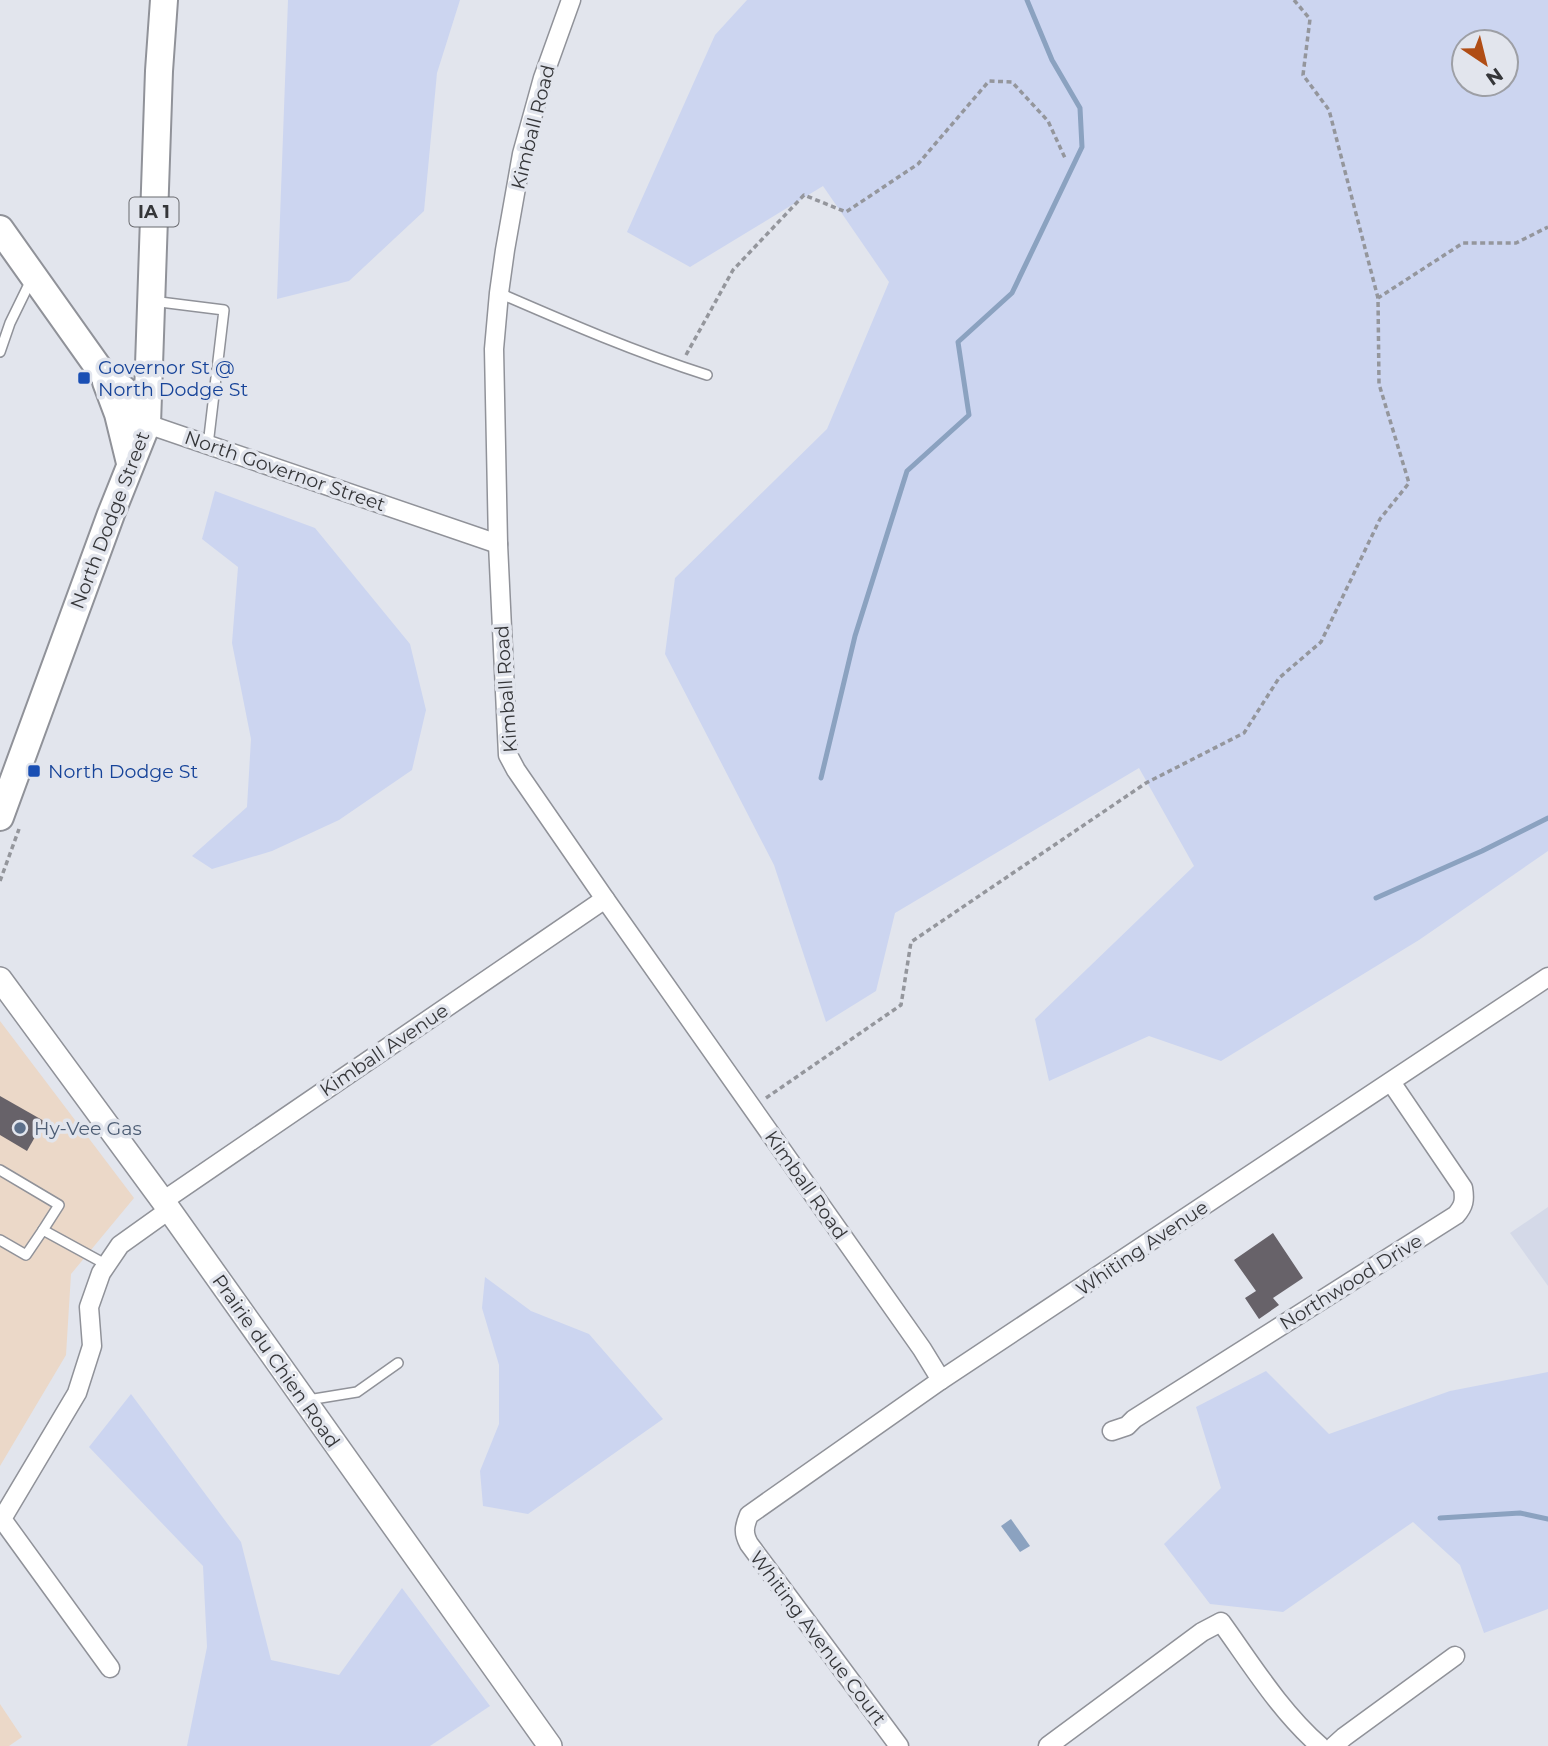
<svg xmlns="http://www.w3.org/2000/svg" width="1548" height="1746" font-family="Montserrat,sans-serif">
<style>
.commercial{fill:#ebd8c8}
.built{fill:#d4d9e8}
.green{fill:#ccd5f0;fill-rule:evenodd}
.water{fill:#8ba2c0}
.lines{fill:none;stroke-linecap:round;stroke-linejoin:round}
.stream{stroke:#8ba2c0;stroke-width:5}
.building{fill:#676269}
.lane-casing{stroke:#909299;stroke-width:12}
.street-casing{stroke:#909299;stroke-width:21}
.secondary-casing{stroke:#909299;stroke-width:26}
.primary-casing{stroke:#909299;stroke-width:30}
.path{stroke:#94969c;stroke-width:3.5;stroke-dasharray:5 3.5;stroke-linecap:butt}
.lane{stroke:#fff;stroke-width:9}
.street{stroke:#fff;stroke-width:18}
.secondary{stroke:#fff;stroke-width:23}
.primary{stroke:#fff;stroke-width:26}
.transit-dot{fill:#1a4fb4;stroke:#e2e5ed;stroke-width:2.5}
.service-dot{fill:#5c6f8a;stroke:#e2e5ed;stroke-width:2.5}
.labels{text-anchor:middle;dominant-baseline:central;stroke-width:7;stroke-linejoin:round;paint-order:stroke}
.shield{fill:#e2e5ed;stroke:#696a6f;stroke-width:2}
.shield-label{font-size:18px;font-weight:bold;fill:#353639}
.street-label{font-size:19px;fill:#353639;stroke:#e2e5ed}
.transit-label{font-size:19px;fill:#164399;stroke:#e2e5ed;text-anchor:start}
.service-label{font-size:19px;fill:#4e5e75;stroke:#e2e5ed;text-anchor:start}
</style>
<rect width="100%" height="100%" fill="#e2e5ed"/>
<g class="commercial">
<polygon points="0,1021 134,1198 71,1274 66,1355 0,1466"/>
<polygon points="0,1704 22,1737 9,1746 0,1746"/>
</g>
<polygon class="built" points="1548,1207 1548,1286 1510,1233"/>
<g class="green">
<polygon points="288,0 460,0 437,73 424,211 349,281 277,299"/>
<path d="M 747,0 L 1548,0 L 1548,851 L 1419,940 L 1221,1061 L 1149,1036 L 1049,1081 L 1035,1019 L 1194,866 L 1139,768 L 895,913 L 876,991 L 826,1022 L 774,865 L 665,654 L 675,578 L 827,429 L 889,282 L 823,186 L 690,267 L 627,232 L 715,35 ZM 1464,42 L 1506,42 L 1506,84 L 1464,84 Z"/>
<polygon points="215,491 315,528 410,644 426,710 412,770 339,820 272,851 212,869 192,856 247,807 251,739 232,643 238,567 202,539"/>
<polygon points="485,1277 531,1311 589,1334 663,1419 528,1514 483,1506 480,1471 499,1424 499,1365 482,1308"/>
<polygon points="1266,1371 1329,1434 1450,1391 1548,1372 1548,1609 1484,1633 1460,1565 1413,1522 1283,1612 1210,1604 1164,1544 1221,1488 1196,1407"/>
<polygon points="131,1394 241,1542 271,1660 339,1675 402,1588 490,1706 430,1746 187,1746 207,1647 203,1566 89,1447"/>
</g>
<polygon class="water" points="1011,1519 1030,1546 1020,1552 1001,1526"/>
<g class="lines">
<g class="stream">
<polyline points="821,778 855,636 907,471 969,415 958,342 1012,293 1082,147 1080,108 1052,60 1027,0"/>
<polyline points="1376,898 1482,851 1548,818"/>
<polyline points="1440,1518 1520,1513 1548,1519"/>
</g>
</g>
<g class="building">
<polygon points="0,1096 44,1121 27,1151 0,1135"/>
<polygon points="1273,1233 1303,1278 1273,1298 1279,1305 1259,1319 1245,1298 1256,1291 1234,1260"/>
</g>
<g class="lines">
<g class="lane-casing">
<g id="lane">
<path d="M 499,293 C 568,323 635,352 707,375"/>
<polyline points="152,301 224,310 208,445"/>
<polyline points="0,352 10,323 31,280"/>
<polyline points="0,1170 59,1205 43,1230"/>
<polyline points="0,1240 26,1255 43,1230 107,1265"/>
<polyline points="308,1400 357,1392 398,1363"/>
</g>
</g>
<g class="street-casing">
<g id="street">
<polyline points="571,0 543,78 522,154 505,250 499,293 494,349 498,544 508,755 516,770 605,899 922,1349 941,1380"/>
<polyline points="147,424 498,544"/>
<polyline points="163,1201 605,899"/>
<path d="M 1112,1431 L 1127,1426 L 1134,1419 L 1456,1215 C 1464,1206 1465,1200 1463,1188 L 1391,1082"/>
<polyline points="110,1668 2,1519 77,1393 92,1346 89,1307 101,1273 120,1245 169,1210"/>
<path d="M 899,1746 L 749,1544 C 743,1533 744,1527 749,1515 L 941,1380 L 1548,977"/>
<path d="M 1048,1746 L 1202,1632 L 1221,1622 C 1252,1665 1280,1711 1320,1746"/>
<polyline points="1334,1746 1344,1737 1455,1656"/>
</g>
</g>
<g class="secondary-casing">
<polyline id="secondary" points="0,979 163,1201 550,1746"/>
</g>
<g class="primary-casing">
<g id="primary">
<polyline points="0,229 105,377 123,389 147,424"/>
<polyline points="106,382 118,414 130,463"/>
<polyline points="0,817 111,514 147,424 159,71 164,0"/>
</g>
</g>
<g class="path">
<polyline points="1294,0 1310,19 1303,75 1329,110 1378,298"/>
<polyline points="686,355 733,270 804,195 846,212 918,164 989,81 1012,82 1048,121 1065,158"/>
<polyline points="0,881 19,829"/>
<polyline points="766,1098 901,1005 911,942 1146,783 1244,733 1279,678 1321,642 1380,519 1409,483 1379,384 1378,298 1463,243 1516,243 1548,227"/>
</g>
<use href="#lane" class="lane"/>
<use href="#street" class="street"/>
<use href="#secondary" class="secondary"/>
<use href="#primary" class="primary"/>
</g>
<g class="transit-dot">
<rect x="77" y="371" width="14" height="14" rx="3.5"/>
<rect x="27" y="764" width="14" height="14" rx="3.5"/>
</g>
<circle class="service-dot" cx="20" cy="1128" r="7"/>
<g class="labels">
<rect class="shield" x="129.5" y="197.5" width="49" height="29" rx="5"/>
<g class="shield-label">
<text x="154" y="212">IA 1</text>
</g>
<g class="street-label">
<text transform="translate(533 127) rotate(-76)">Kimball Road</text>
<text transform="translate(285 471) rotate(19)">North Governor Street</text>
<text transform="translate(110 520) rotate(-69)">North Dodge Street</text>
<text transform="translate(506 689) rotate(-94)">Kimball Road</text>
<text transform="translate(384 1050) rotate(-34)">Kimball Avenue</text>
<text transform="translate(806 1185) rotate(55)">Kimball Road</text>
<text transform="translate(1142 1248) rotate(-34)">Whiting Avenue</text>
<text transform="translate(1351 1282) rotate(-32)">Northwood Drive</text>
<text transform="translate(276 1361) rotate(55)">Prairie du Chien Road</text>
<text transform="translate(818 1638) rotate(53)">Whiting Avenue Court</text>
</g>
<g class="transit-label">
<text x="98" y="367">Governor St @<tspan x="98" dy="22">North Dodge St</tspan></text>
<text x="48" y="771">North Dodge St</text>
</g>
<g class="service-label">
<text x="34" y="1128">Hy-Vee Gas</text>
</g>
</g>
<g transform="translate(1485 63) rotate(145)"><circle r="33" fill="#e2e5ed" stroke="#9d9fa5" stroke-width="2"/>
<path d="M0-5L12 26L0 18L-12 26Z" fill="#b04d15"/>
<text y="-10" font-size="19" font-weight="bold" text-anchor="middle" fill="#353639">N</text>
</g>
</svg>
